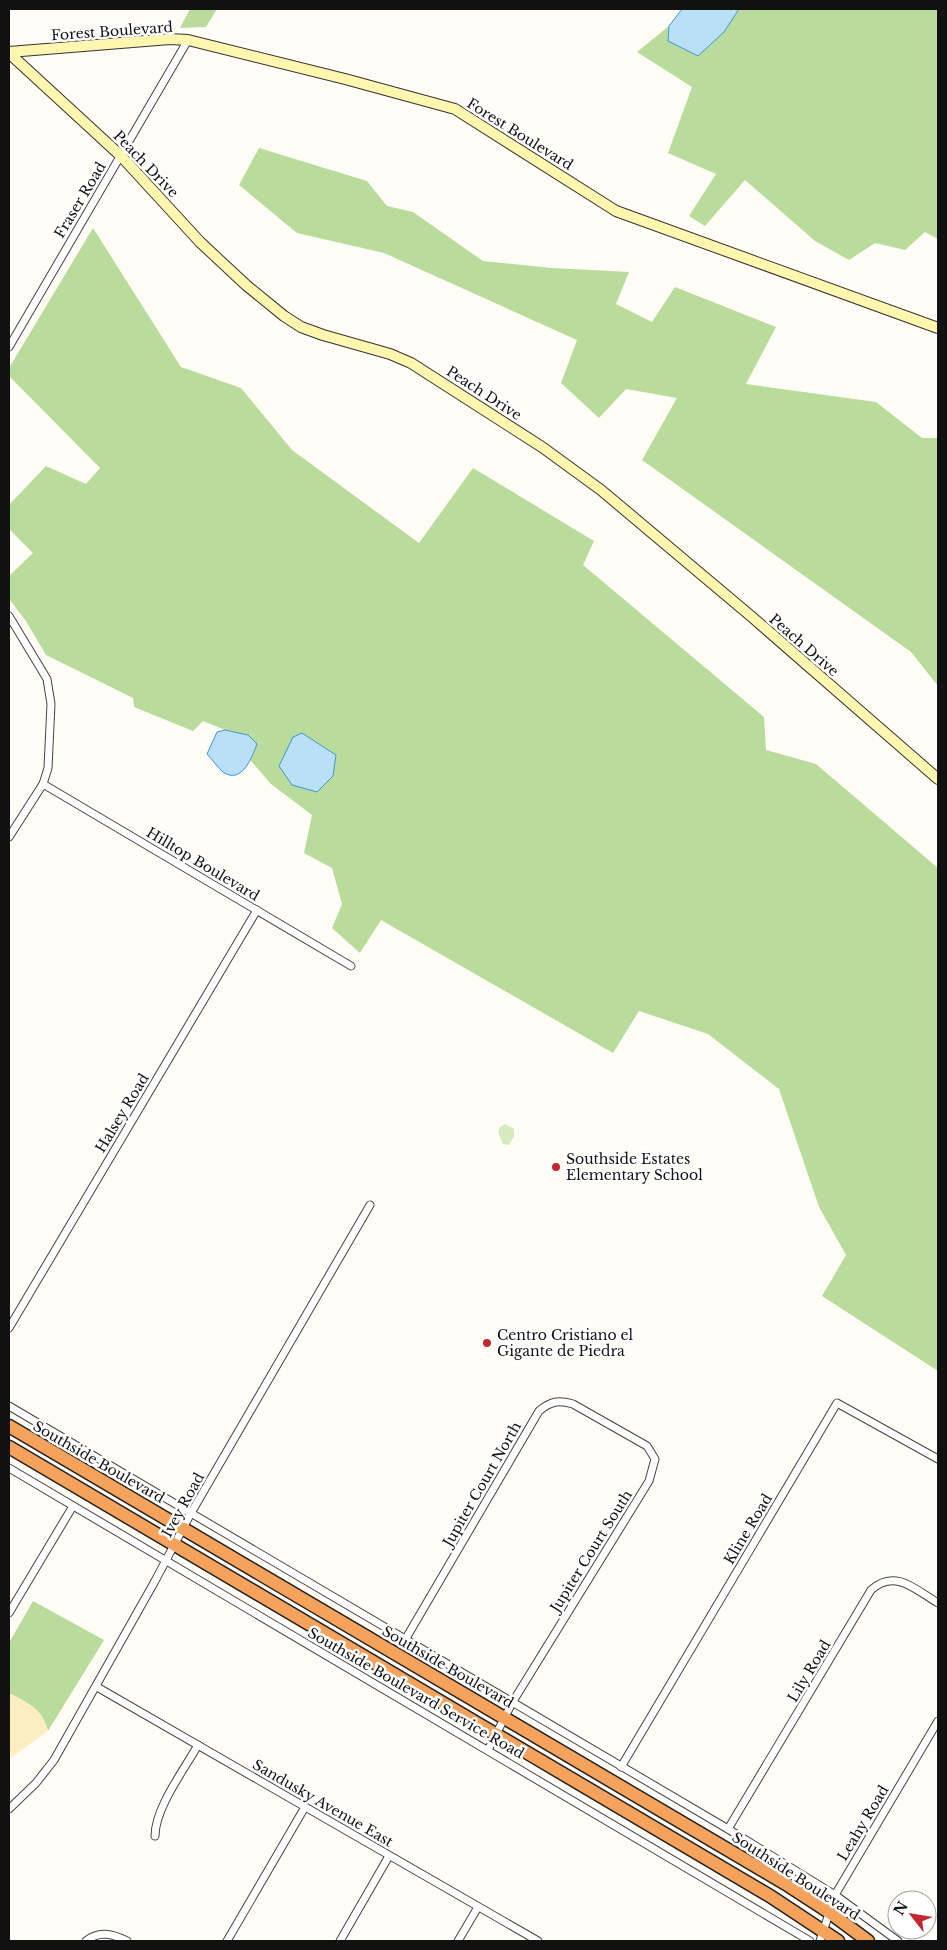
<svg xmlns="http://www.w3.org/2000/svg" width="947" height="1950" font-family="'Libre Baskerville',serif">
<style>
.green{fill:#d5ebbd}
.forest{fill:#b9dc9c}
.sand{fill:#fbeec1}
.water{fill:#b9e0f7;stroke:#3f96cf}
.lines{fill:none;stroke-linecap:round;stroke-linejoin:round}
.street-casing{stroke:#444;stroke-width:9}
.secondary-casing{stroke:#333;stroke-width:12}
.highway-casing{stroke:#222;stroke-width:15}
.street{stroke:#fff;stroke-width:7}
.secondary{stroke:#fff6b0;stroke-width:10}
.highway{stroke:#f5a25d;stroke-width:12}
.poi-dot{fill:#c4262e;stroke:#fff;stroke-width:2}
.labels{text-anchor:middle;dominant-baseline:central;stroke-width:5;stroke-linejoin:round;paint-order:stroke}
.street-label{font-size:14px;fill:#111;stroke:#fff}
.poi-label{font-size:14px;fill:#111;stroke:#fff;text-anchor:start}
</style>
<rect width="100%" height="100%" fill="#fffdf5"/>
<polygon class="green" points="505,1124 514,1129 514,1137 509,1145 503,1144 498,1132 500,1127"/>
<g class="forest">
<polygon points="190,9 217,9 206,27 180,28"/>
<polygon points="739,9 938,9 938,239 925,232 905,250 875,243 849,260 815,241 745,180 705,226 689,216 716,174 668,153 692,87 637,52 669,26 668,41 724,32"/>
<polygon points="259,148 367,181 387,206 413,212 483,261 553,268 629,272 616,304 652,322 675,287 776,327 746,384 876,402 922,438 938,438 938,686 911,652 642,460 677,398 626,389 599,418 561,383 577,340 384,253 297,233 239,185"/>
<polygon points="93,228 181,367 241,388 292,450 419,543 473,468 594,541 583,565 764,717 766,750 816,764 938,868 938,1371 822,1296 846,1255 819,1207 779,1089 708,1034 639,1011 613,1053 381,920 360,953 332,928 342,904 332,868 304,853 312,815 271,784 250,760 257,744 248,735 225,730 203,721 193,731 134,707 133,698 46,655 26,621 9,599 9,576 33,553 9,529 9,505 46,466 86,484 100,468 9,376 9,368"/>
<path d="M 33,1601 L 104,1640 L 48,1731 C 42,1708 29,1704 9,1693 L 9,1643 Z"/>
</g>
<path class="sand" d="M 9,1693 C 29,1704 42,1708 48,1731 L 9,1759 Z"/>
<g class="water">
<polygon points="682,9 739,9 724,32 698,56 668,41 669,26"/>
<path d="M 225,730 L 248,735 L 257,744 C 252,757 242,785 223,772 C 217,767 212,759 207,754 L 217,732 Z"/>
<polygon points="302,733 336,755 333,776 317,792 292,785 279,766 293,737"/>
</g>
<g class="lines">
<g class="street-casing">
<g id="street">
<polyline points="9,347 188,40"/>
<polyline points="9,616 47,679 51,704 48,768 43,784 9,837"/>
<polyline points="43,784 351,966"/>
<polyline points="9,1328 257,910"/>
<polyline points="9,1406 728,1829 835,1895 898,1941"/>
<polyline points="9,1468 810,1941"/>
<polyline points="9,1613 73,1506"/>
<path d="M 405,1640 L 539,1411 C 551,1401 558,1400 573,1404 L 647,1446 L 655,1459 L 649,1481 L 512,1703 L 488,1750"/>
<polyline points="97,1687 538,1941"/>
<polyline points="621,1767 837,1403 938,1459"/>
<polyline points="9,1809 36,1783 54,1760 155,1581 191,1513 370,1205"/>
<path d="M 728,1829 L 871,1590 C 895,1568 916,1590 938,1603"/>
<path d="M 155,1836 C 155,1808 184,1770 198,1745"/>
<path d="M 86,1941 C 99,1930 113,1934 127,1941"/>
<polyline points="227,1941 305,1807"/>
<polyline points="340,1941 389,1856"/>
<polyline points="458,1941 478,1907"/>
<polyline points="820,1941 835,1895 938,1721"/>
</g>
</g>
<g class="secondary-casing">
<g id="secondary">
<polyline points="9,52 170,39 188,40 345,79 455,109 616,211 938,328"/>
<polyline points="9,53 121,156 200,242 246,285 284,316 301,327 323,335 390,354 411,363 542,447 601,490 752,617 938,779"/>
</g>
</g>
<g class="highway-casing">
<g id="highway">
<polyline points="9,1426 786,1884 829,1912 868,1941"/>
<polyline points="9,1447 770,1896 838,1941"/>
</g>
</g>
<use href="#street" class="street"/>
<use href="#secondary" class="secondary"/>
<use href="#highway" class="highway"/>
</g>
<g class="poi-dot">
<circle cx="556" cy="1167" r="5"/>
<circle cx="487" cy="1343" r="5"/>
</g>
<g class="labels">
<g class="street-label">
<text transform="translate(112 31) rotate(-4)">Forest Boulevard</text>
<text transform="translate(520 134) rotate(32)">Forest Boulevard</text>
<text transform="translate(146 164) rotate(46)">Peach Drive</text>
<text transform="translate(80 200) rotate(-59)">Fraser Road</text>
<text transform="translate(484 393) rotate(33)">Peach Drive</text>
<text transform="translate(804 645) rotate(41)">Peach Drive</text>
<text transform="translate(203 864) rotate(31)">Hilltop Boulevard</text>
<text transform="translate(122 1113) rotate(-59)">Halsey Road</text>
<text transform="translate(99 1462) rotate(30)">Southside Boulevard</text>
<text transform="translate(482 1484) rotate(-60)">Jupiter Court North</text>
<text transform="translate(183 1505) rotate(-61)">Ivey Road</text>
<text transform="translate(748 1529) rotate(-59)">Kline Road</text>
<text transform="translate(591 1551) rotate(-58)">Jupiter Court South</text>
<text transform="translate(448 1667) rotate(30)">Southside Boulevard</text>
<text transform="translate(809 1671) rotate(-59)">Lily Road</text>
<text transform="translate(416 1693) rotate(30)">Southside Boulevard Service Road</text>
<text transform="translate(323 1803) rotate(30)">Sandusky Avenue East</text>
<text transform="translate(863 1823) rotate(-59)">Leahy Road</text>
<text transform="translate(796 1876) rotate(33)">Southside Boulevard</text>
</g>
<g class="poi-label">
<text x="566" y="1159">Southside Estates<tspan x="566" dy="16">Elementary School</tspan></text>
<text x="497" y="1335">Centro Cristiano el<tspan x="497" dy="16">Gigante de Piedra</tspan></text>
</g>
</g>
<rect width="947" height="1950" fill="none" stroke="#111111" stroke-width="20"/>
<g transform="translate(912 1915) rotate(301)"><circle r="24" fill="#ffffff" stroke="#a0a0a0"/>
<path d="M0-4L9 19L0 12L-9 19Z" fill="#c4262e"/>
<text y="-8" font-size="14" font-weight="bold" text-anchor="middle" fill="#111111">N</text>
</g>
</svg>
